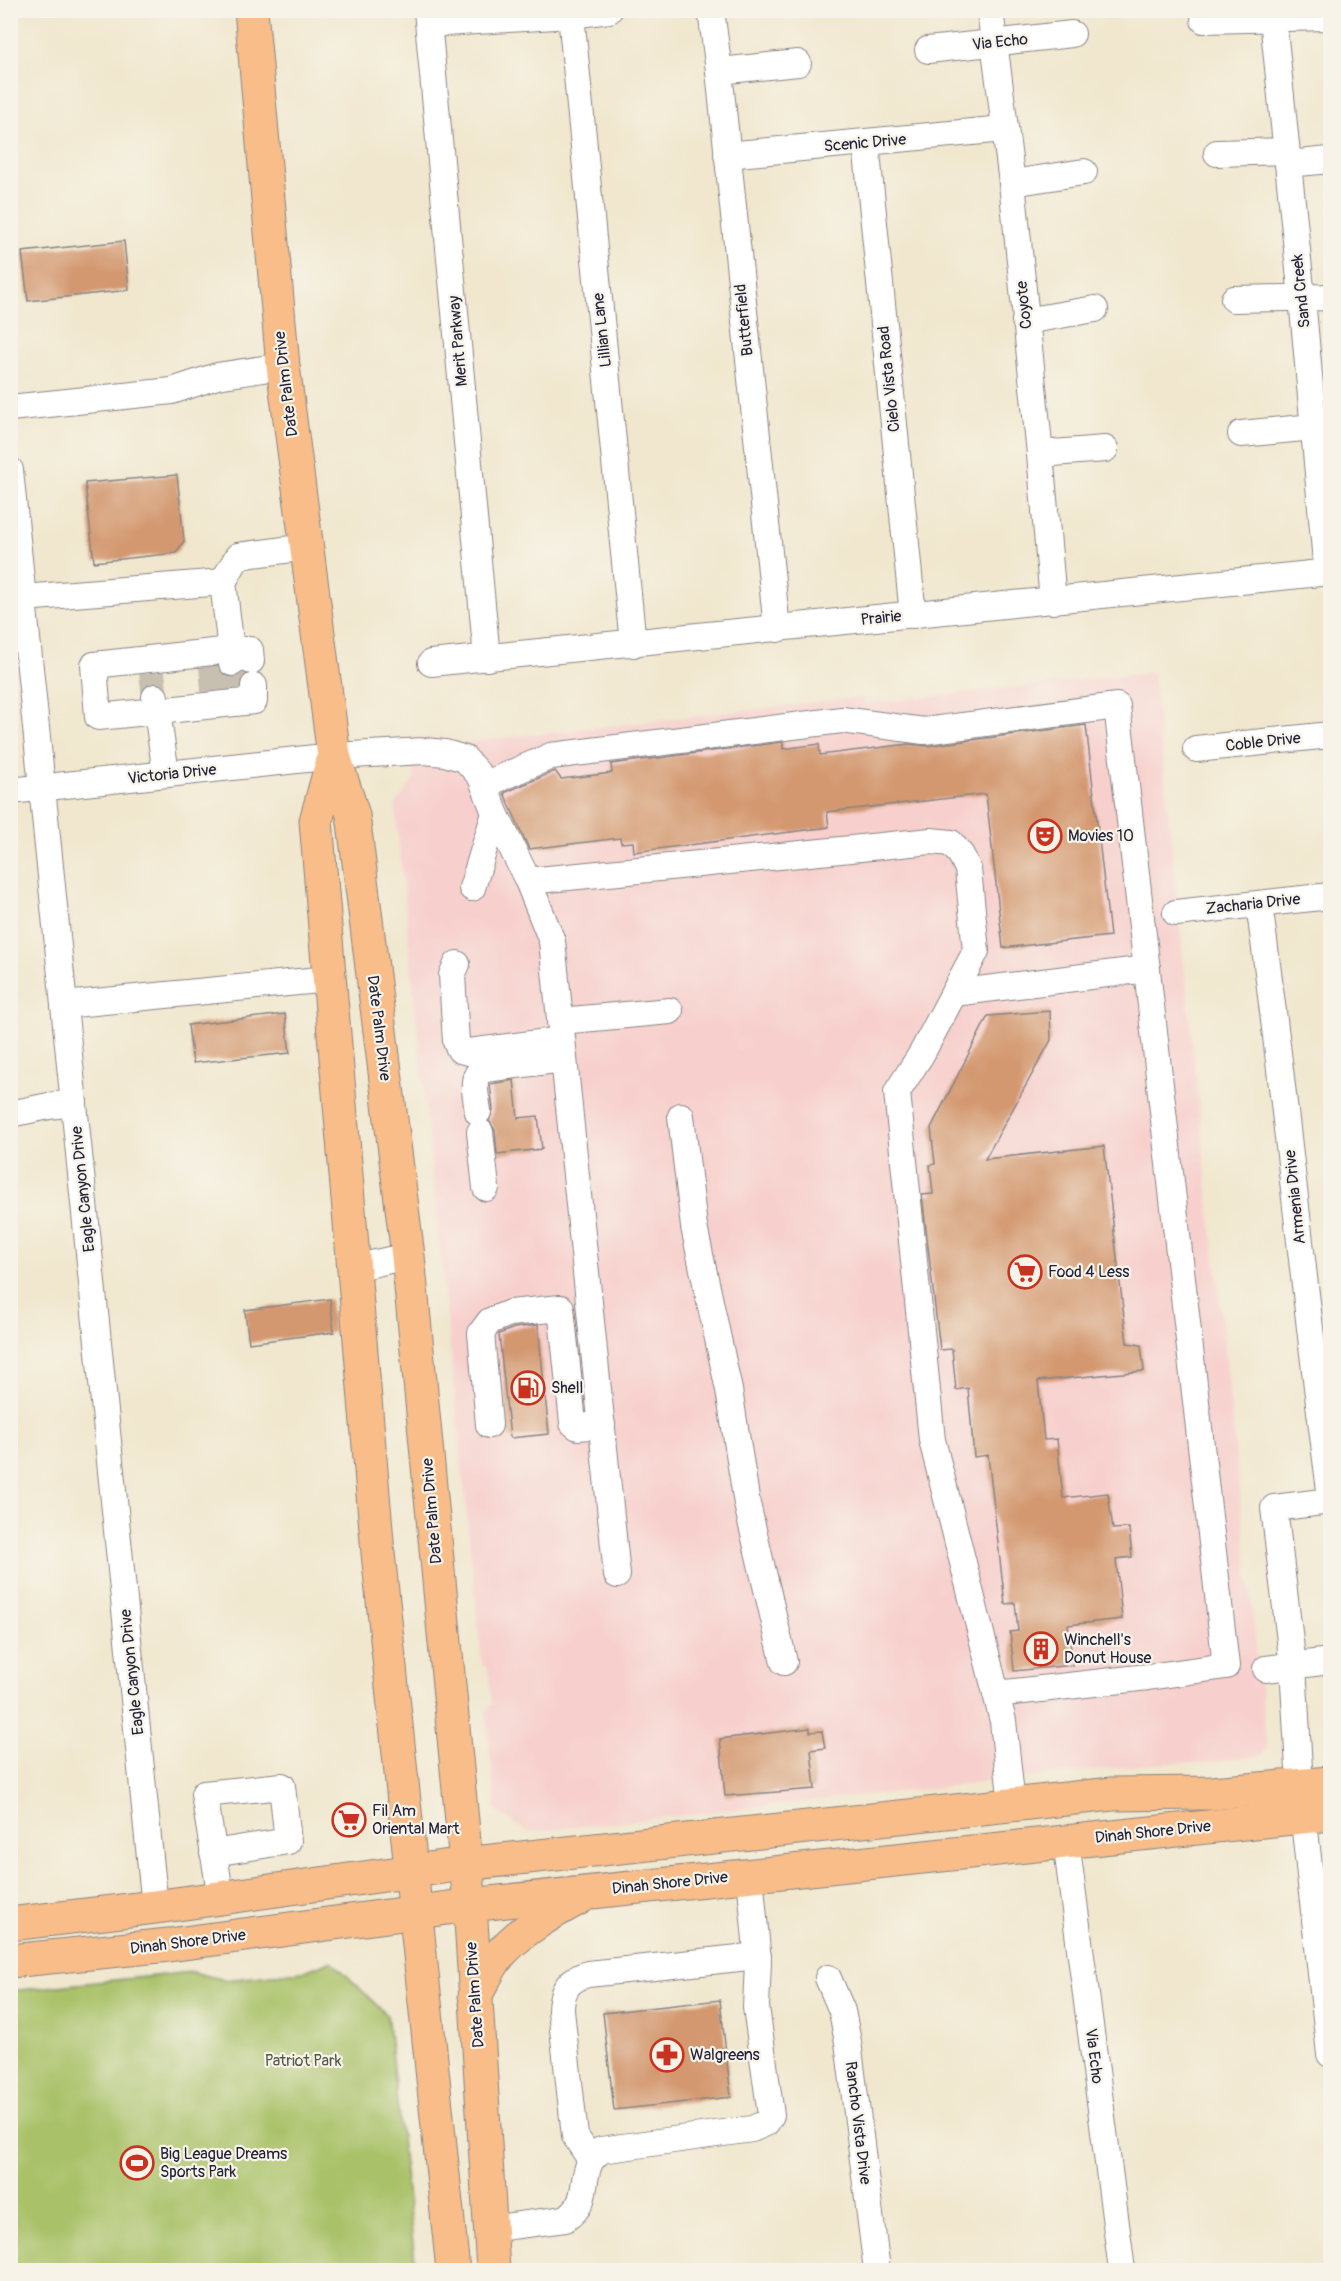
<svg xmlns="http://www.w3.org/2000/svg" width="1341" height="2281" font-family="Pangolin,sans-serif">
<style>
.built{fill:#f7d0cd}
.green{fill:#a9c167;stroke:#667251;stroke-width:1.5}
.building{fill:#d3986f}
.lines{fill:none;stroke-linecap:round;stroke-linejoin:round}
.minor-tunnel{stroke:#c7c0b1;stroke-width:26;stroke-dasharray:26 13;stroke-linecap:butt}
.minor-casing{stroke:#898484;stroke-width:28}
.major-casing{stroke:#898484;stroke-width:35}
.minor{stroke:#fff;stroke-width:26}
.major{stroke:#f8bd89;stroke-width:33}
.labels{text-anchor:middle;dominant-baseline:central;stroke-width:4.5;stroke-linejoin:round;paint-order:stroke}
.street-label{font-size:16px;fill:#22223b;stroke:#f7f3e8}
.poi-label{font-size:16px;fill:#22223b;stroke:#f7f3e8;text-anchor:start}
.park-label{font-size:16px;fill:#515a4a;stroke:#f7f3e8}
</style>
<rect width="100%" height="100%" fill="#f7f3e8"/>
<filter id="ink" filterUnits="userSpaceOnUse"><feTurbulence type="fractalNoise" baseFrequency=".0167" numOctaves="2"/><feDisplacementMap in="SourceGraphic" scale="12" xChannelSelector="R" yChannelSelector="G"/><feConvolveMatrix kernelMatrix="1 2 1 2 8 2 1 2 1" color-interpolation-filters="sRGB"/></filter>
<filter id="wash" filterUnits="userSpaceOnUse"><feTurbulence type="fractalNoise" baseFrequency=".008" numOctaves="4" result="noise"/><feDisplacementMap in="SourceGraphic" scale="24" xChannelSelector="R" yChannelSelector="G"/><feGaussianBlur stdDeviation="1.35" result="paint"/><feColorMatrix in="noise" values="0 0 0 0 0 0 0 0 0 0 0 0 0 0 0 0 0 1.4 0 .05"/><feComposite in="paint" operator="in"/></filter>
<g filter="url(#wash)">
<rect width="100%" height="100%" fill="#f0e7ce"/>
<polygon class="built" points="1153,672 1267,1749 1260,1756 1201,1763 1164,1763 527,1832 496,1810 486,1712 492,1703 488,1669 482,1664 395,805 414,779 411,739 431,738 461,743 864,697 866,704"/>
<polygon class="green" points="328,1962 333,1962 387,2015 416,2270 11,2270 11,1991 192,1972 225,1980 302,1972"/>
<g id="blocks">
<g class="building">
<polygon points="124,241 129,290 28,301 22,252"/>
<polygon points="177,475 184,541 176,553 94,562 85,483"/>
<polygon points="1086,725 1110,936 1003,948 986,794 827,812 829,827 634,852 633,842 621,843 620,838 529,849 504,793 555,771 561,779 612,773 611,764 783,742 783,749 819,744 820,755 909,744 926,746"/>
<polygon points="1050,1011 1051,1040 985,1159 1104,1146 1127,1343 1141,1345 1144,1371 1038,1381 1044,1440 1057,1439 1063,1498 1108,1493 1113,1529 1129,1528 1132,1557 1116,1559 1122,1619 1068,1625 1073,1665 1014,1671 1010,1632 1018,1631 1015,1603 1005,1604 988,1455 974,1457 968,1388 956,1390 952,1349 940,1350 922,1195 933,1194 930,1165 935,1164 931,1128 988,1016"/>
<polygon points="285,1014 290,1053 193,1063 188,1025"/>
<polygon points="514,1080 518,1118 538,1116 542,1149 497,1154 495,1130 489,1121 493,1110 490,1084"/>
<polygon points="330,1299 334,1332 249,1343 245,1310"/>
<polygon points="538,1325 549,1434 510,1438 499,1334 514,1328"/>
<polygon points="810,1728 810,1732 822,1731 825,1748 811,1750 815,1789 725,1796 720,1739"/>
<polygon points="720,2000 731,2097 614,2110 603,2013"/>
</g>
</g>
</g>
<g filter="url(#ink)">
<use href="#blocks" fill-opacity="0" stroke="#898484" stroke-width="1.5"/>
<g class="lines">
<g class="minor-tunnel">
<polyline points="232,663 236,689"/>
<polyline points="212,665 214,691"/>
<polyline points="152,673 155,697"/>
</g>
<g class="minor-casing">
<g id="minor">
<polyline points="427,10 487,658"/>
<polyline points="711,10 719,71 777,629"/>
<polyline points="990,10 1012,183 1040,454 1053,601"/>
<polyline points="1272,10 1302,298 1327,573"/>
<polyline points="571,15 633,644"/>
<polyline points="1204,20 1330,17"/>
<polyline points="429,24 571,15 609,10"/>
<polyline points="928,50 1072,34"/>
<polyline points="719,71 798,63"/>
<polyline points="866,143 913,615"/>
<polyline points="1217,153 1286,151"/>
<polyline points="727,155 1004,129"/>
<polyline points="1288,164 1330,160"/>
<polyline points="1012,183 1084,172"/>
<polyline points="1234,299 1330,297"/>
<polyline points="1025,321 1095,309"/>
<polyline points="10,408 172,391 217,376 283,366"/>
<polyline points="1241,434 1314,427"/>
<polyline points="1040,454 1105,449"/>
<polyline points="10,470 155,1907"/>
<polyline points="23,598 223,582 238,556 307,547"/>
<polyline points="232,663 231,650 250,650 251,661"/>
<polyline points="431,663 1330,572"/>
<polyline points="155,697 157,711 254,701 254,686"/>
<polyline points="1196,749 1330,735"/>
<polyline points="166,774 157,711 98,717 94,665 231,650 223,582"/>
<polyline points="484,785 551,756 842,720 924,731 1117,706 1226,1666 1148,1677 996,1694"/>
<polyline points="10,791 334,756 424,751 445,753 465,759 481,777 495,813 528,881 552,941 617,1575"/>
<polyline points="528,881 931,841 951,843 961,855 968,869 976,951 922,1053 897,1092 932,1440 1003,1721 1012,1805"/>
<polyline points="472,888 495,813"/>
<path d="M 1259,904 C 1286,1099 1304,1295 1330,1490"/>
<polyline points="1176,913 1330,896"/>
<polyline points="457,964 452,975 456,1042 460,1050 468,1052 562,1040"/>
<polyline points="954,993 1147,969"/>
<polyline points="64,1005 329,979"/>
<polyline points="560,1021 670,1011"/>
<path d="M 478,1112 C 477,1097 468,1075 485,1069 L 564,1059"/>
<polyline points="10,1114 49,1106 74,1103"/>
<polyline points="681,1116 694,1227 729,1390 747,1504 784,1662"/>
<polyline points="480,1132 486,1188"/>
<polyline points="353,1268 408,1256"/>
<polyline points="489,1425 481,1333 490,1321 510,1313 561,1308 573,1423 578,1427 602,1425"/>
<polyline points="1330,1501 1274,1508 1293,1666 1300,1786 1330,2054"/>
<polyline points="1266,1669 1330,1661"/>
<polyline points="1066,1841 1122,2270"/>
<polyline points="213,1853 288,1841 282,1786 204,1794 221,1898"/>
<polyline points="828,1978 842,2011 848,2042 877,2270"/>
<path d="M 591,2160 L 575,2136 L 561,2011 C 561,1991 568,1979 588,1974 L 758,1956"/>
<path d="M 489,2229 L 565,2219 C 591,2202 579,2183 591,2160 C 593,2157 598,2153 601,2150 L 752,2129 L 766,2123 L 771,2115 L 756,2007 L 758,1962 L 750,1875"/>
</g>
</g>
<g class="major-casing">
<g id="major">
<polyline points="251,10 283,366 334,756 353,815 408,1256 470,1905 493,2270"/>
<polyline points="334,756 316,821 378,1553 453,2270"/>
<polyline points="10,1924 155,1907 464,1864 1112,1794 1211,1793 1330,1783"/>
<polyline points="10,1961 169,1945 470,1905 1330,1814"/>
<path d="M 475,1996 C 482,1984 488,1970 496,1959 C 517,1932 551,1913 581,1897"/>
</g>
</g>
<use href="#minor" class="minor"/>
<use href="#major" class="major"/>
</g>
</g>
<defs>
<g id="theatre-ring" transform="scale(1.725)"><circle r="9.5" fill="#f7f3e8" stroke="#c8321e" stroke-width="1.5"/><path d="M-5-5.5Q0-4 5-5.5V0Q5 5 0 6Q-5 5-5 0ZM-3.3-2.5H-1v1.5H-3.3ZM1-2.5H3.3v1.5H1ZM-2.8 1Q0 5.5 2.8 1Z" fill="#c8321e"/></g>
<g id="supermarket-ring" transform="scale(1.725)"><circle r="9.5" fill="#f7f3e8" stroke="#c8321e" stroke-width="1.5"/><path d="M-6-5.5h2.5l.6 2H6L4.5 2H-2.5L-4.4-4H-6ZM-1.5 3.2a1.3 1.3 0 1 0 .1 0ZM3 3.2a1.3 1.3 0 1 0 .1 0Z" fill="#c8321e"/></g>
<g id="fuel-ring" transform="scale(1.725)"><circle r="9.5" fill="#f7f3e8" stroke="#c8321e" stroke-width="1.5"/><path d="M-5.5-6h7V0h2V4h1.3V-2.5L3-4.5l.8-.8L6-3V5H2.5V1h-1V6h-7ZM-4.2-4.7v3.2H.2V-4.7Z" fill="#c8321e"/></g>
<g id="building-ring" transform="scale(1.725)"><circle r="9.5" fill="#f7f3e8" stroke="#c8321e" stroke-width="1.5"/><path d="M-4-6H4V6H1V3H-1V6H-4ZM-2.5-4.3h1.7v1.8h-1.7ZM.8-4.3h1.7v1.8H.8ZM-2.5-1h1.7V.8h-1.7ZM.8-1h1.7V.8H.8Z" fill="#c8321e"/></g>
<g id="pharmacy-ring" transform="scale(1.725)"><circle r="9.5" fill="#f7f3e8" stroke="#c8321e" stroke-width="1.5"/><path d="M-2-6h4v4h4v4h-4v4h-4v-4h-4v-4h4Z" fill="#c8321e"/></g>
<g id="stadium-ring" transform="scale(1.725)"><circle r="9.5" fill="#f7f3e8" stroke="#c8321e" stroke-width="1.5"/><path d="M0-5a6.5 5 0 1 0 0 10a6.5 5 0 1 0 0-10ZM-3.5-1.8h7v3.6h-7Z" fill="#c8321e"/></g>
</defs>
<g fill-rule="evenodd">
<use href="#theatre-ring" x="1045" y="836"/>
<use href="#supermarket-ring" x="1025" y="1272"/>
<use href="#fuel-ring" x="528" y="1388"/>
<use href="#building-ring" x="1041" y="1649"/>
<use href="#supermarket-ring" x="349" y="1820"/>
<use href="#pharmacy-ring" x="667" y="2055"/>
<use href="#stadium-ring" x="137" y="2163"/>
</g>
<g class="labels">
<g class="street-label">
<text transform="translate(1000 42) rotate(-6)">Via Echo</text>
<text transform="translate(865 143) rotate(-5)">Scenic Drive</text>
<text transform="translate(1301 291) rotate(-96)">Sand Creek</text>
<text transform="translate(1024 305) rotate(-96)">Coyote</text>
<text transform="translate(744 320) rotate(-96)">Butterfield</text>
<text transform="translate(602 330) rotate(-96)">Lillian Lane</text>
<text transform="translate(458 341) rotate(-95)">Merit Parkway</text>
<text transform="translate(889 379) rotate(-96)">Cielo Vista Road</text>
<text transform="translate(286 384) rotate(-97)">Date Palm Drive</text>
<text transform="translate(881 618) rotate(-6)">Prairie</text>
<text transform="translate(1263 742) rotate(-6)">Coble Drive</text>
<text transform="translate(172 774) rotate(-6)">Victoria Drive</text>
<text transform="translate(1253 904) rotate(-6)">Zacharia Drive</text>
<text transform="translate(379 1028) rotate(83)">Date Palm Drive</text>
<text transform="translate(83 1189) rotate(-96)">Eagle Canyon Drive</text>
<text transform="translate(1295 1197) rotate(-96)">Armenia Drive</text>
<text transform="translate(432 1511) rotate(-95)">Date Palm Drive</text>
<text transform="translate(132 1672) rotate(-96)">Eagle Canyon Drive</text>
<text transform="translate(1153 1832) rotate(-6)">Dinah Shore Drive</text>
<text transform="translate(670 1883) rotate(-6)">Dinah Shore Drive</text>
<text transform="translate(188 1942) rotate(-7)">Dinah Shore Drive</text>
<text transform="translate(475 1995) rotate(-94)">Date Palm Drive</text>
<text transform="translate(1094 2056) rotate(83)">Via Echo</text>
<text transform="translate(858 2123) rotate(83)">Rancho Vista Drive</text>
</g>
<g class="poi-label">
<text x="1068" y="836">Movies 10</text>
<text x="1048" y="1272">Food 4 Less</text>
<text x="551" y="1388">Shell</text>
<text x="1064" y="1640">Winchell's<tspan x="1064" dy="18">Donut House</tspan></text>
<text x="372" y="1811">Fil Am<tspan x="372" dy="18">Oriental Mart</tspan></text>
<text x="690" y="2055">Walgreens</text>
<text x="160" y="2154">Big League Dreams<tspan x="160" dy="18">Sports Park</tspan></text>
</g>
<g class="park-label">
<text x="303" y="2061">Patriot Park</text>
</g>
</g>
<rect width="1341" height="2281" fill="none" stroke="#f7f3e8" stroke-width="36"/>
</svg>
